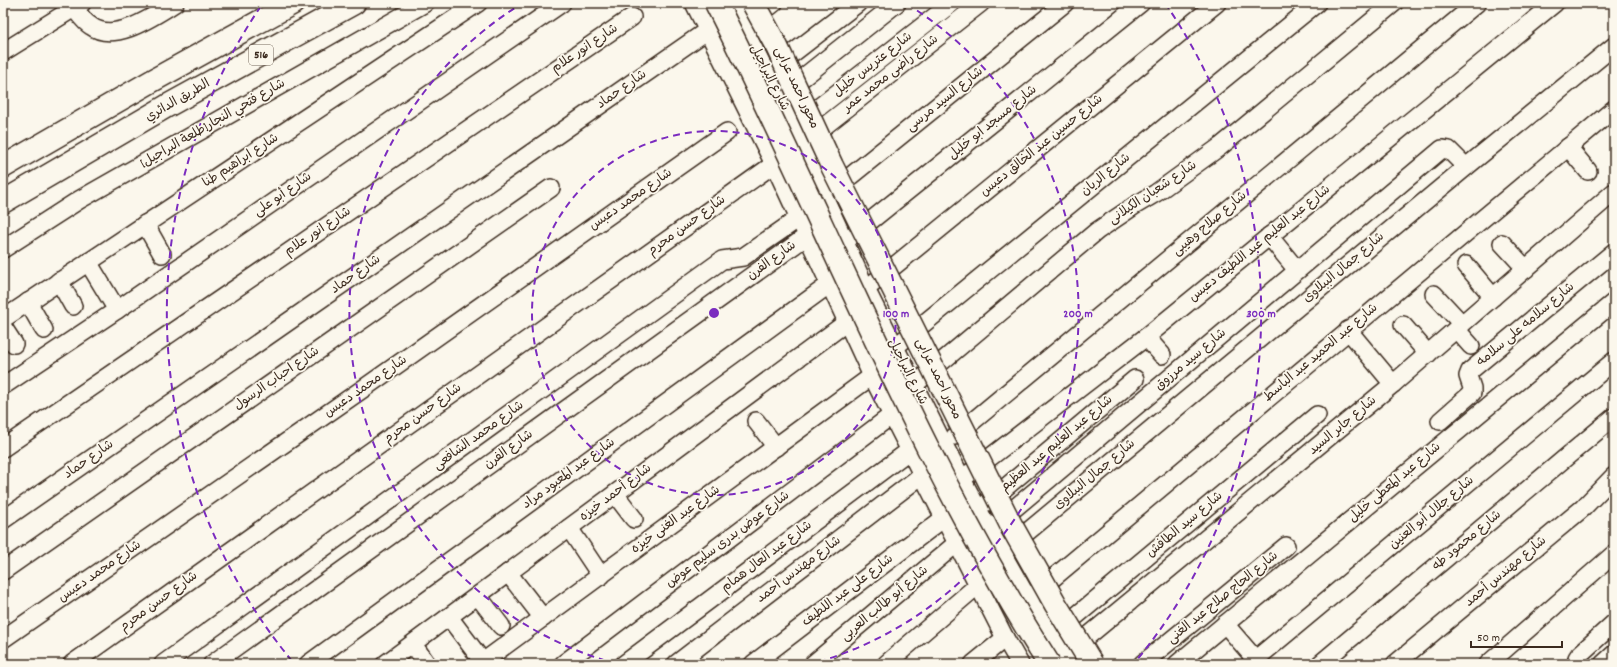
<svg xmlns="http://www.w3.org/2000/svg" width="1617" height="667" font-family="Dekko,'Playpen Sans Arabic',sans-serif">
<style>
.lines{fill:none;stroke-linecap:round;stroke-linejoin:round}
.minor-casing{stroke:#3b2a1e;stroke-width:20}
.highway-casing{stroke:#3b2a1e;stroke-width:25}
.minor{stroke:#fbf7ec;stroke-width:17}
.highway{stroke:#fbf7ec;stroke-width:22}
.highway-bridge-casing{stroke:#3b2a1e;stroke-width:25;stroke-linecap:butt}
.highway-bridge{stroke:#fbf7ec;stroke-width:22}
.ring{fill:none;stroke:#7b2cbf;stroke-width:2;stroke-dasharray:7 5}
.labels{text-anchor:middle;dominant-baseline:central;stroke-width:3.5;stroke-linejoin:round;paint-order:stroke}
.shield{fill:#fbf7ec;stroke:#75685c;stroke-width:1}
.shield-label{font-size:12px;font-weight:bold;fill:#3b2a1e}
.street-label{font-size:13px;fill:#3b2a1e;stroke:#fbf7ec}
.centre{fill:#7b2cbf;stroke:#fbf7ec;stroke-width:2}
.ring-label{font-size:12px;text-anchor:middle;font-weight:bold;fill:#7b2cbf;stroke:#fbf7ec;stroke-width:3.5;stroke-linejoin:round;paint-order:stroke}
</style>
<rect width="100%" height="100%" fill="#fbf7ec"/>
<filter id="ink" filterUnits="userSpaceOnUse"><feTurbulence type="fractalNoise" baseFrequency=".025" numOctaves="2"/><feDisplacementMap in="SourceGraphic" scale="8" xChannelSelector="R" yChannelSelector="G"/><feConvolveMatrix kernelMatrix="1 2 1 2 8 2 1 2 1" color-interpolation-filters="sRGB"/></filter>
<g filter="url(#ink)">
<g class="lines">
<g class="minor-casing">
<g id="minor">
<polyline points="694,3 774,164 872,376 1005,638 1020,664"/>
<polyline points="731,3 793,127 866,289 944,445 989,530 1028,599 1052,636 1072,664"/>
<path d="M 74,8 C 79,14 84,22 91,26 C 115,44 155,15 175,3"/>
<polyline points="750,22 774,3"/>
<polyline points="3,52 82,3"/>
<polyline points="775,67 858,3"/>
<polyline points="786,91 897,3"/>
<polyline points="800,122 952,3"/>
<polyline points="808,139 981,3"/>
<polyline points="1568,147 1588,171"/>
<polyline points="832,191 1065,3"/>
<polyline points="145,224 162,254"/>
<polyline points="853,235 1141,3"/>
<polyline points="1269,236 1297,270"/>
<polyline points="1502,243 1526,269"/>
<polyline points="3,249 79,200 425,3"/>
<polyline points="88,262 117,310"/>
<polyline points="1466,265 1493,297"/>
<polyline points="59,281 73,306"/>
<polyline points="866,289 1217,3"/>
<polyline points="1434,294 1462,324"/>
<polyline points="28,302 44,330"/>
<polyline points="3,319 478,3"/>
<polyline points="1403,325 1428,354"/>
<polyline points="3,327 14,344"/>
<polyline points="1456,329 1471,346"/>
<polyline points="1348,330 1393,384"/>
<polyline points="1146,337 1162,355"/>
<polyline points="895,347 1317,3"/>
<polyline points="914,385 1097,231 1134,206 1156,193 1221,146 1394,3"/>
<polyline points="3,386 117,310 562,3"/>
<polyline points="756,421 776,447"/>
<polyline points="1440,421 1472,393 1472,388 1468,376 1470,371 1614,252"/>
<polyline points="955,436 1477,3"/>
<polyline points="3,448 632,17"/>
<polyline points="962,479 1146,337 1555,3"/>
<polyline points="615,494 634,519"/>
<polyline points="988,502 1135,379"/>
<polyline points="3,520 708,30"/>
<polyline points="997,523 1442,149 1449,150 1466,167"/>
<polyline points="569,528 601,576"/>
<polyline points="1002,553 1466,167 1614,46"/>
<polyline points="3,571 551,188"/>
<polyline points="508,573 543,618"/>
<polyline points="478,596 501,626"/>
<polyline points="1028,599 1614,109"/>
<polyline points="449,617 483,662"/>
<polyline points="1225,624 1256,660"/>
<polyline points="1058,631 1317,415"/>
<polyline points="3,639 367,386 727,132"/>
<polyline points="413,644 427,664"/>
<polyline points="1070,651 1393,384 1614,192"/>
<polyline points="72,664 774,164"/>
<polyline points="163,664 722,260 743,257 799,218"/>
<polyline points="212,664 807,236"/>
<polyline points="308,664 830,284"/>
<polyline points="385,664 847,322"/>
<polyline points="480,664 872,376"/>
<polyline points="563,664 892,415"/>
<polyline points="624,664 910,450"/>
<polyline points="676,664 922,475"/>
<polyline points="753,664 944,518"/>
<polyline points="813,664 957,543"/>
<polyline points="886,664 978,585"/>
<polyline points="973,664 1005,638"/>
<polyline points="1142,664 1286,546"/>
<polyline points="1177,664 1614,302"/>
<polyline points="1250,664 1614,361"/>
<polyline points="1320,664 1614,417"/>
<polyline points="1395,664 1583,508 1614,476"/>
<polyline points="1488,664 1614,554"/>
<polyline points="1578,664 1577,658 1579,655 1614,623"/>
<polyline points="1603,664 1614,654"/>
</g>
</g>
<g class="highway-casing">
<g id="highway">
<polyline points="3,167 152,81 293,3"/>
<polyline points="3,202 167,106 354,3"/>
</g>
</g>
<use href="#minor" class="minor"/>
<use href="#highway" class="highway"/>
<g class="highway-bridge-casing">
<g id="highway-bridge">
<path d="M 716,3 C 827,223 916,455 1049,664"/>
<polyline points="753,3 777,47 832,166 1011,525 1056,605 1092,664"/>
</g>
</g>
<use href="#highway-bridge" class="highway-bridge"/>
</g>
</g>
<g class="ring">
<circle cx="714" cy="313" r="182"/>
<path d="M617 664A364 364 0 0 1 521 4M907 4A364 364 0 0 1 811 664"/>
<path d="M292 661A547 547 0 0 1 263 3M1165 3A547 547 0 0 1 1136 661"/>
</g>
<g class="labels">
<rect class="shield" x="249" y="45" width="24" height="20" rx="3"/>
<g class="shield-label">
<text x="261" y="55">516</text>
</g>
<g class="street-label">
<text transform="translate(585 49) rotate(-34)">شارع انور علام</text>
<text transform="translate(873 65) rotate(-38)">شارع عتريس خليل</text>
<text transform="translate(891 74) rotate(-38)">شارع راضى محمد عمر</text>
<text transform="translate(769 78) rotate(63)">شارع البراجيل</text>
<text transform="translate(796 88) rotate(65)">محور احمد عرابى</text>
<text transform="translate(622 90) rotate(-35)">شارع حماد</text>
<text transform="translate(945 100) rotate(-39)">شارع السيد مرسى</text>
<text transform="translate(178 101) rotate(-30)">الطريق الدائري</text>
<text transform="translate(993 123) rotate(-39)">شارع مسجد ابو خليل</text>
<text transform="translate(213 124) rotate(-30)">شارع فتحي النجار[طلعة البراجيل]</text>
<text transform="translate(1042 146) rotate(-39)">شارع حسين عبد الخالق دعبس</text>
<text transform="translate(241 161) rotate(-33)">شارع ابراهيم طنا</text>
<text transform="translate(1106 175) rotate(-39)">شارع الريان</text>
<text transform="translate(1153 193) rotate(-34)">شارع شعبان الكيلانى</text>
<text transform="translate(283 195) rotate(-35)">شارع أبو على</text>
<text transform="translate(631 200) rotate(-35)">شارع محمد دعبس</text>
<text transform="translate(1210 224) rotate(-40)">شارع صلاح وهيبى</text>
<text transform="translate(687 226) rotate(-36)">شارع حسن محرم</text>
<text transform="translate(318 232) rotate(-34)">شارع انور علام</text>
<text transform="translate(1260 244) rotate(-39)">شارع عبد العليم عبد اللطيف دعبس</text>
<text transform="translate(772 261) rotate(-36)">شارع الفرن</text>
<text transform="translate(1344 268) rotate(-40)">شارع جمال الببلاوى</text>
<text transform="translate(356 275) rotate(-35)">شارع حماد</text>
<text transform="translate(1526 325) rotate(-40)">شارع سلامه على سلامه</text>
<text transform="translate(1321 353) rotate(-40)">شارع عبد الحميد عبد الباسط</text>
<text transform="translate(1191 360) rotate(-40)">شارع سيد مرزوق</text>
<text transform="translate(907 372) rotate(63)">شارع البراجيل</text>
<text transform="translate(277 379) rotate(-35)">شارع احباب الرسول</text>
<text transform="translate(938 379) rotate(64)">محور احمد عرابى</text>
<text transform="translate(366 387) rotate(-35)">شارع محمد دعبس</text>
<text transform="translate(423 414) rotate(-36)">شارع حسن محرم</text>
<text transform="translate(1343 426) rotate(-40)">شارع جابر السيد</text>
<text transform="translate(479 436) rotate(-36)">شارع محمد الشافعى</text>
<text transform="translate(1057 444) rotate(-40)">شارع عبد العليم عبد العظيم</text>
<text transform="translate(509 450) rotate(-36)">شارع الفرن</text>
<text transform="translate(89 460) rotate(-35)">شارع حماد</text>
<text transform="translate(569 474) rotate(-36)">شارع عبد المعبود مراد</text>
<text transform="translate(1095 475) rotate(-40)">شارع جمال الببلاوى</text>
<text transform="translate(1395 483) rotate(-40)">شارع عبد المعطى خليل</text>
<text transform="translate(616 493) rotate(-37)">شارع أحمد خيزه</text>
<text transform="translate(1432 513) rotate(-40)">شارع جلال أبو العنين</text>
<text transform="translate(676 520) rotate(-36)">شارع عبد الغنى خيزه</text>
<text transform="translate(1185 525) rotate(-40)">شارع سيد الطافش</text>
<text transform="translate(728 540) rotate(-37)">شارع عوض بدرى سليم عوض</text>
<text transform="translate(1467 541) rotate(-40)">شارع محمود طه</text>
<text transform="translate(767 557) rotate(-37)">شارع عبد العال همام</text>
<text transform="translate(799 570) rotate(-37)">شارع مهندس أحمد</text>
<text transform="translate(100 572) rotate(-35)">شارع محمد دعبس</text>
<text transform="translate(1506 572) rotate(-40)">شارع مهندس أحمد</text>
<text transform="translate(848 591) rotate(-37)">شارع على عبد اللطيف</text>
<text transform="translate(1223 598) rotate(-39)">شارع الحاج صلاح عبد الغنى</text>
<text transform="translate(159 602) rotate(-36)">شارع حسن محرم</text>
<text transform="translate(885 604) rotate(-40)">شارع أبو طالب العربى</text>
</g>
</g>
<circle cx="714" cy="313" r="6" class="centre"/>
<g class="ring-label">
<text x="896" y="317">100 m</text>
<text x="1078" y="317">200 m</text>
<text x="1261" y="317">300 m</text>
</g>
<rect width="1617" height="667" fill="none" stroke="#fbf7ec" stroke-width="16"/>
<rect x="8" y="8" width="1601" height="651" fill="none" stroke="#3b2a1e" stroke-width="1.5" filter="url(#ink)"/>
<path d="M1471 641v6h91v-6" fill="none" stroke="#3b2a1e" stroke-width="2"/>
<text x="1477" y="641" font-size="12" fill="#3b2a1e" stroke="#fbf7ec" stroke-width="3" paint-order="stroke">50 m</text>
</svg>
